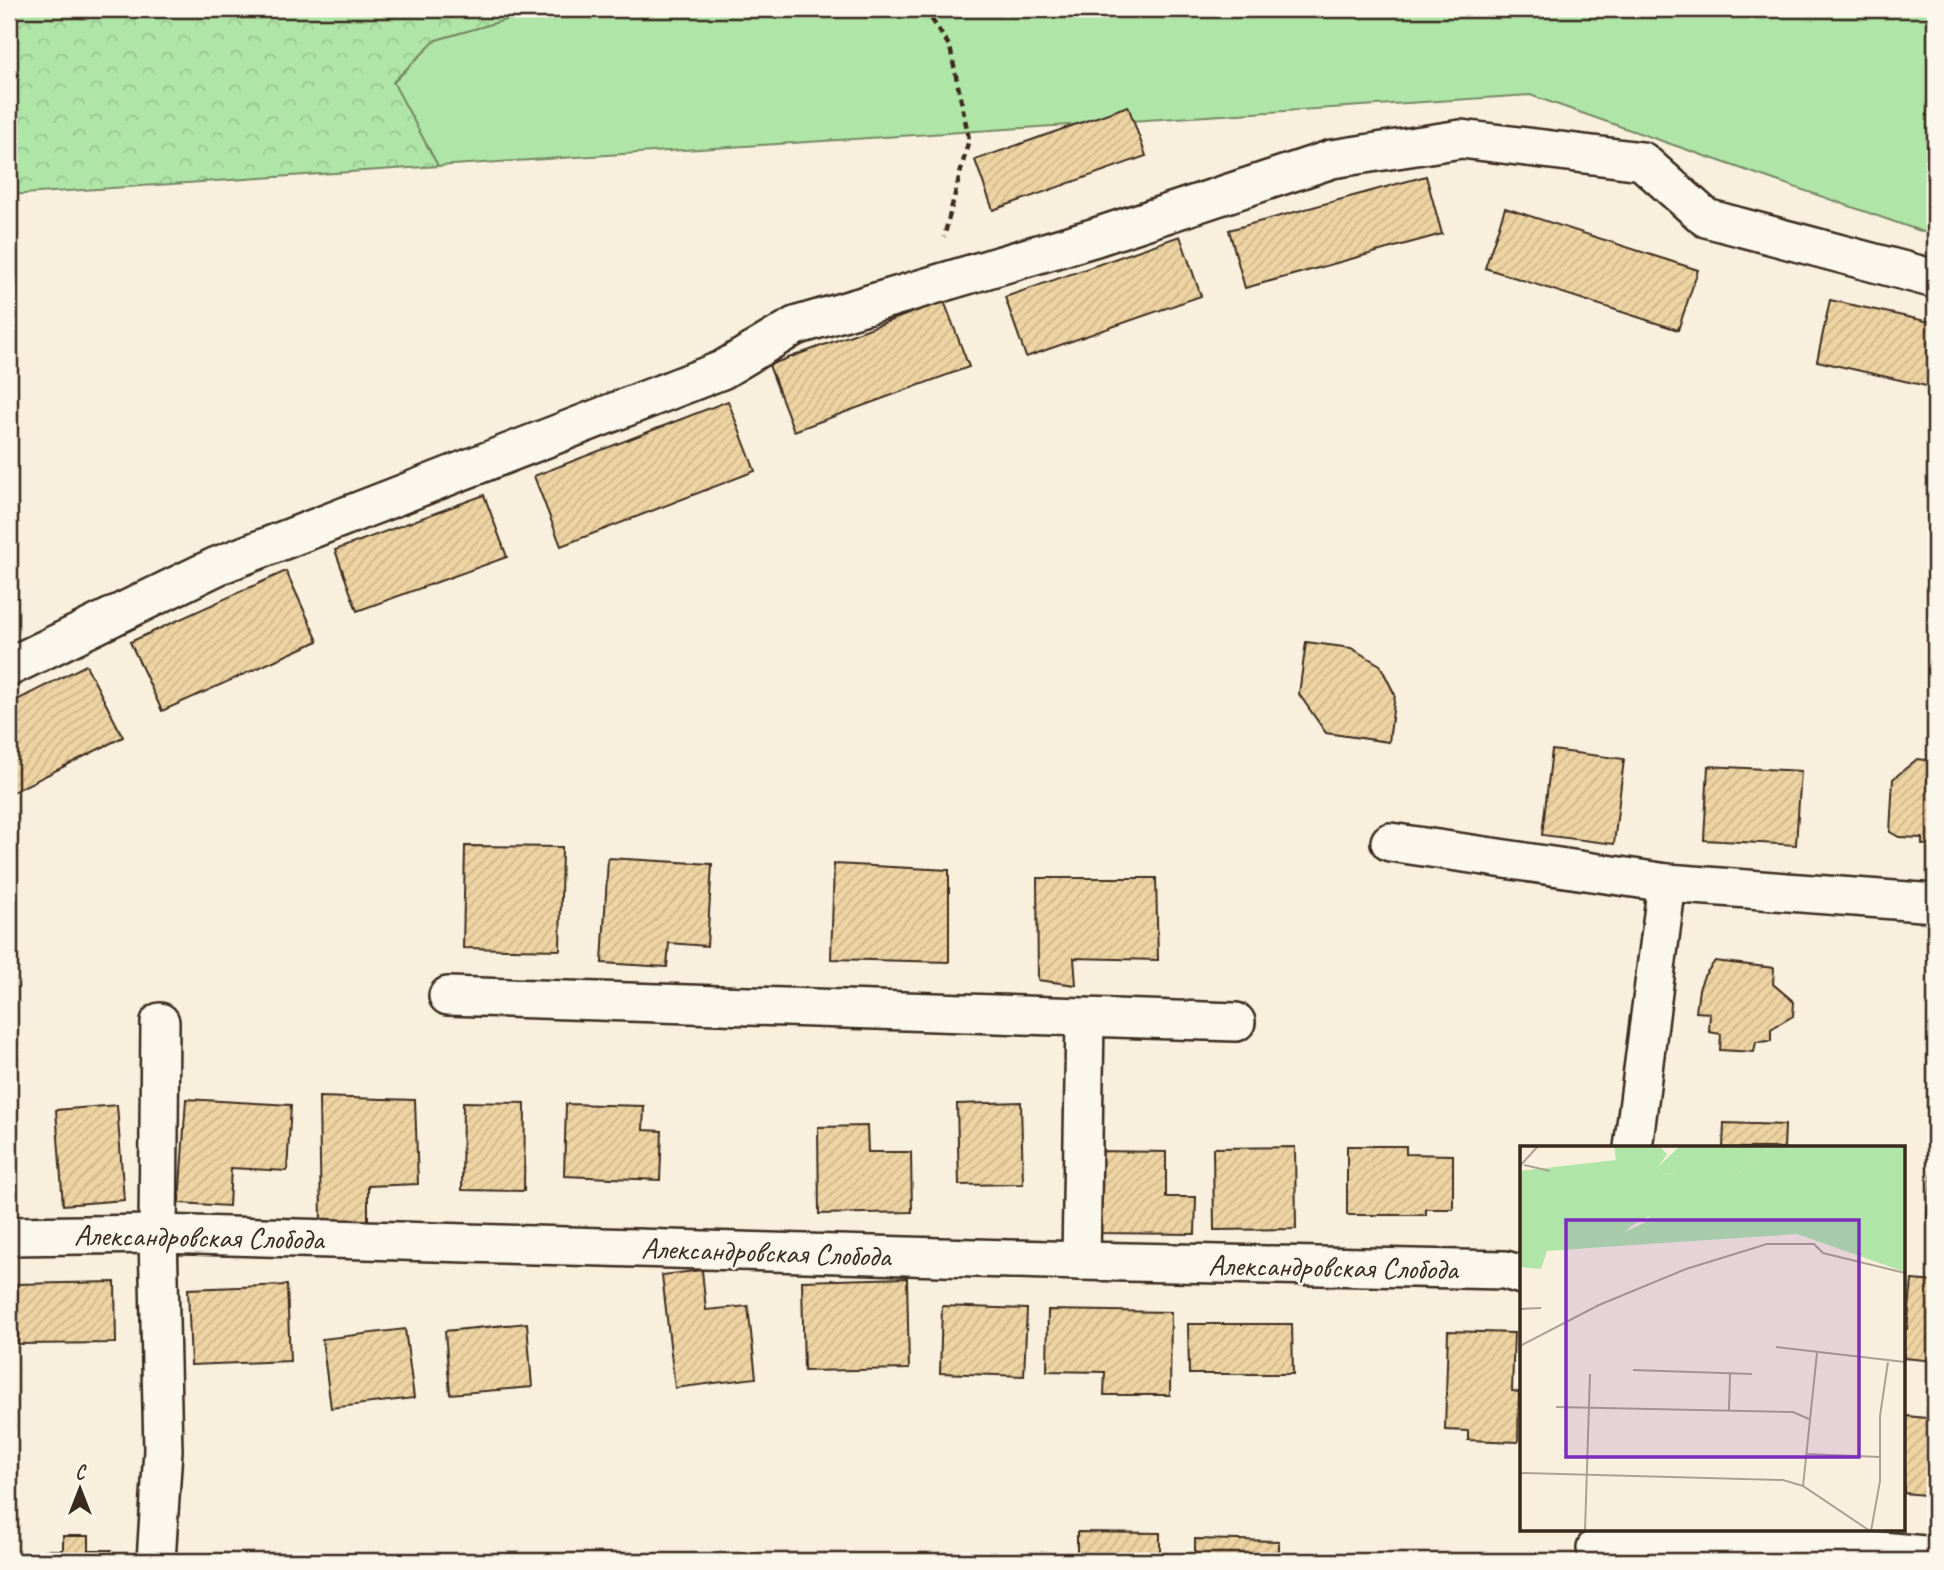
<svg xmlns="http://www.w3.org/2000/svg" width="1944" height="1570" font-family="Caveat,sans-serif">
<style>
.green{fill:#afe5a7;stroke:#758862;stroke-width:2}
.forest{fill:url(#forest-crowns);stroke:#758862;stroke-width:2}
.building{fill:url(#building-hatch);stroke:#3b2a1e;stroke-width:2}
.lines{fill:none;stroke-linecap:round;stroke-linejoin:round}
.minor-casing{stroke:#3b2a1e;stroke-width:42}
.path{stroke:#3b2a1e;stroke-width:4.5;stroke-dasharray:7 5;stroke-linecap:butt}
.minor{stroke:#fbf7ec;stroke-width:37}
.labels{text-anchor:middle;dominant-baseline:central;stroke-width:5;stroke-linejoin:round;paint-order:stroke}
.street-label{font-size:30px;fill:#3b2a1e;stroke:#fbf7ec}
.inset-road{fill:none;stroke:#aca191;stroke-width:2}
.view{fill:#7b2cbf;fill-opacity:0.15;stroke:#7b2cbf;stroke-width:3.5}
.inset-edge{fill:none;stroke:#3b2a1e;stroke-width:3.5}
</style>
<defs>
<pattern id="forest-crowns" width="20" height="18" patternUnits="userSpaceOnUse" patternTransform="scale(1.75)"><rect width="20" height="18" fill="#afe5a7"/><path d="M2 6a3 3 0 1 1 6 0M12 15a3 3 0 1 1 6 0" fill="none" stroke="#97c58f"/></pattern>
<pattern id="building-hatch" width="6" height="6" patternUnits="userSpaceOnUse" patternTransform="scale(1.75)"><rect width="6" height="6" fill="#eed4a3"/><path d="M-1 1l2-2M0 6l6-6M5 7l2-2" fill="none" stroke="#cdb68c"/></pattern>
</defs>
<rect width="100%" height="100%" fill="#f8f0dd"/>
<filter id="ink" filterUnits="userSpaceOnUse"><feTurbulence type="fractalNoise" baseFrequency=".0143" numOctaves="2"/><feDisplacementMap in="SourceGraphic" scale="14" xChannelSelector="R" yChannelSelector="G"/><feConvolveMatrix kernelMatrix="1 2 1 2 8 2 1 2 1" color-interpolation-filters="sRGB"/></filter>
<g filter="url(#ink)">
<polygon class="green" points="538,9 1935,9 1935,236 1530,95 438,166 393,83 435,40 533,12"/>
<polygon class="forest" points="9,9 538,9 533,12 436,40 393,82 438,166 9,195"/>
<g class="building">
<polygon points="1128,106 1146,156 993,210 975,160"/>
<polygon points="1426,176 1442,234 1245,288 1229,230"/>
<polygon points="1505,208 1698,270 1678,330 1485,268"/>
<polygon points="1180,236 1201,296 1026,357 1005,297"/>
<polygon points="1830,300 1935,323 1935,388 1817,361"/>
<polygon points="944,301 969,367 794,431 769,365"/>
<polygon points="728,401 755,471 561,546 534,476"/>
<polygon points="484,495 507,557 357,611 335,550"/>
<polygon points="286,571 318,641 162,711 130,642"/>
<polygon points="1306,642 1351,648 1380,665 1395,695 1389,742 1326,733 1299,694"/>
<polygon points="86,665 123,737 9,794 9,704"/>
<polygon points="1552,750 1624,759 1614,844 1542,835"/>
<polygon points="1917,759 1935,761 1934,844 1922,845 1922,838 1899,837 1890,832 1893,779"/>
<polygon points="1708,766 1801,771 1796,845 1704,840"/>
<polygon points="465,846 562,847 560,950 463,948"/>
<polygon points="608,858 712,864 707,946 669,943 667,967 602,963"/>
<polygon points="834,864 949,870 949,962 831,959"/>
<polygon points="1037,878 1156,878 1158,960 1074,958 1076,985 1038,980"/>
<polygon points="1715,961 1774,968 1773,984 1794,1002 1793,1016 1771,1029 1771,1041 1756,1042 1754,1052 1720,1050 1721,1034 1709,1032 1710,1013 1696,1012 1699,989 1704,976"/>
<polygon points="319,1097 415,1100 418,1184 368,1186 368,1224 321,1222"/>
<polygon points="186,1099 291,1105 287,1171 231,1168 229,1206 179,1203"/>
<polygon points="463,1102 525,1103 524,1191 462,1190"/>
<polygon points="1021,1102 1023,1184 959,1185 957,1104"/>
<polygon points="566,1104 644,1106 643,1130 662,1131 660,1180 564,1176"/>
<polygon points="117,1105 124,1200 63,1205 56,1110"/>
<polygon points="1724,1123 1785,1125 1784,1148 1723,1148"/>
<polygon points="867,1126 868,1152 911,1152 912,1212 819,1214 818,1127"/>
<polygon points="1347,1146 1406,1146 1406,1154 1453,1155 1453,1209 1426,1209 1426,1215 1347,1215"/>
<polygon points="1295,1147 1296,1229 1214,1230 1213,1148"/>
<polygon points="1096,1151 1166,1152 1166,1197 1196,1197 1195,1234 1096,1233"/>
<polygon points="1933,1160 1935,1161 1935,1219 1927,1218"/>
<polygon points="702,1270 706,1310 748,1306 756,1378 675,1388 662,1275"/>
<polygon points="907,1278 909,1369 804,1371 802,1281"/>
<polygon points="1912,1280 1935,1282 1935,1361 1904,1358 1904,1329 1907,1329"/>
<polygon points="115,1282 116,1343 18,1344 16,1284"/>
<polygon points="287,1285 290,1361 191,1365 188,1289"/>
<polygon points="942,1306 1027,1309 1024,1376 940,1373"/>
<polygon points="1048,1310 1171,1312 1170,1395 1104,1395 1105,1372 1047,1371"/>
<polygon points="527,1323 532,1387 450,1394 445,1331"/>
<polygon points="1188,1324 1292,1324 1293,1374 1189,1374"/>
<polygon points="405,1329 414,1398 331,1408 322,1339"/>
<polygon points="1448,1331 1514,1333 1512,1391 1519,1392 1518,1442 1468,1440 1468,1431 1445,1430"/>
<polygon points="1907,1416 1935,1419 1935,1496 1904,1493 1904,1445"/>
<polygon points="1077,1532 1160,1533 1160,1561 1077,1561"/>
<polygon points="63,1536 89,1536 89,1550 111,1550 111,1561 44,1561 44,1550 63,1550"/>
<polygon points="1195,1539 1279,1541 1279,1561 1195,1561"/>
<polygon points="915,1556 993,1556 994,1561 915,1561"/>
</g>
<g class="lines">
<g class="minor-casing">
<g id="minor">
<polyline points="9,667 217,566 722,370 795,326 1096,237 1332,159 1461,139 1642,161 1706,218 1935,279"/>
<polyline points="1390,842 1667,883 1935,903"/>
<polyline points="448,996 1236,1022"/>
<polyline points="1633,1148 1667,883"/>
<polyline points="9,1236 158,1234 1081,1261 1505,1270 1522,1275"/>
<polyline points="1081,1261 1085,1019"/>
<polyline points="1596,1548 1693,1535 1754,1539 1935,1556"/>
<polyline points="156,1561 163,1450 158,1234 160,1022"/>
</g>
</g>
<polyline class="path" points="925,9 950,47 969,139 944,237"/>
<use href="#minor" class="minor"/>
</g>
</g>
<g class="labels">
<g class="street-label">
<text transform="translate(199 1237) rotate(1)">Александровская Слобода</text>
<text transform="translate(766 1252) rotate(2)">Александровская Слобода</text>
<text transform="translate(1333 1267) rotate(1)">Александровская Слобода</text>
</g>
</g>
<g transform="translate(1520 1146)">
<rect width="385" height="385" fill="#f8f0dd"/>
<path d="M 160,0 L 172,0 L 179,12 L 218,29 L 234,11 L 257,0 L 385,0 L 385,126 L 277,88 L 112,99 L 105,86 L 126,76 L 157,27 L 143,28 L 138,21 Z" fill="#afe5a7"/>
<path d="M 94,0 L 139,0 L 147,8 L 138,21 L 143,28 L 157,27 L 166,34 L 161,53 L 111,80 L 105,86 L 112,99 L 27,105 L 21,123 L 0,121 L 0,25 L 96,14 ZM 172,0 L 257,0 L 234,11 L 218,29 L 204,32 L 180,24 Z" fill="#afe5a7"/>
<path class="inset-road" d="M 4,19 L 30,25M 0,20 L 18,0M 0,163 L 21,162M 0,200 L 79,159 L 166,123 L 247,98 L 294,98 L 303,107 L 385,127M 256,201 L 385,216M 113,224 L 232,228M 36,261 L 273,266 L 289,273M 209,264 L 210,228M 287,308 L 360,311M 0,327 L 263,334 L 283,340 L 350,385M 283,340 L 297,207M 65,385 L 70,228M 351,385 L 360,335 L 360,270 L 368,216"/>
<path class="view" d="M 46,74 L 339,74 L 339,311 L 46,311 Z"/>
<rect width="385" height="385" class="inset-edge"/>
</g>
<rect width="1944" height="1570" fill="none" stroke="#fbf7ec" stroke-width="35"/>
<rect x="18" y="18" width="1909" height="1535" fill="none" stroke="#3b2a1e" stroke-width="2.5" filter="url(#ink)"/>
<g transform="translate(80 1489)" stroke="#fbf7ec" stroke-width="5" paint-order="stroke">
<path d="M0-5L12 26L0 18L-12 26Z" fill="#3b2a1e"/>
<text y="-10" font-size="19" font-weight="bold" text-anchor="middle" fill="#3b2a1e">С</text>
</g>
</svg>
